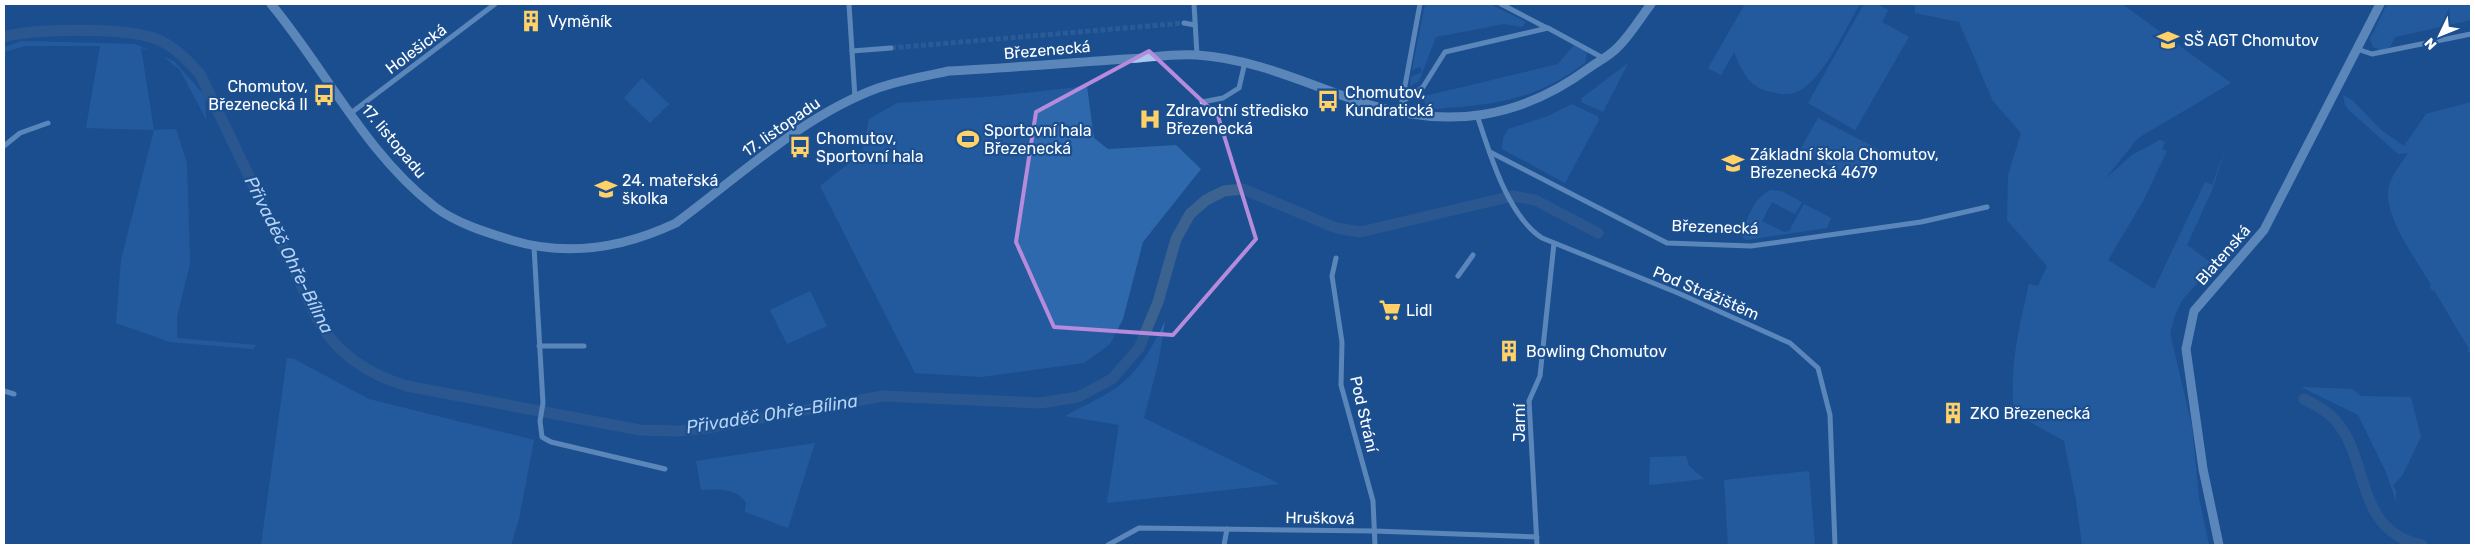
<svg xmlns="http://www.w3.org/2000/svg" width="2475" height="549" font-family="Rubik,sans-serif">
<style>
.green{fill:#2e69ad}
.lines{fill:none;stroke-linecap:round;stroke-linejoin:round}
.canal{stroke:#3c6290;stroke-width:11}
.minor-tunnel{stroke:#3d69a0;stroke-width:5;stroke-dasharray:5 2.5;stroke-linecap:butt}
.minor{stroke:#a9c9ee;stroke-width:5}
.tertiary{stroke:#a9c9ee;stroke-width:9}
.marked{fill:none;stroke:#b68bdc;stroke-width:4;stroke-linejoin:round}
.labels{text-anchor:middle;dominant-baseline:central;stroke-width:4.5;stroke-linejoin:round;paint-order:stroke}
.poi-label{font-size:16px;fill:#fff;stroke:#1b4f8f;text-anchor:start}
.street-label{font-size:16px;fill:#fff;stroke:#1b4f8f}
.water-label{font-size:18px;font-style:italic;fill:#b5d3f5;stroke:#1b4f8f}
</style>
<rect width="100%" height="100%" fill="#1b4f8f"/>
<g class="green">
<polygon points="1425,4 1490,4 1526,22 1522,27 1504,24 1436,37 1419,81 1410,86 1411,77 1422,72 1420,67 1412,70"/>
<path d="M 1745,4 L 1860,4 C 1846,27 1821,85 1794,93 C 1786,95 1779,94 1771,92 C 1749,88 1742,71 1734,52 L 1721,75 L 1708,68 Z"/>
<polygon points="1864,4 1877,4 1888,10 1882,22 1909,37 1855,130 1808,103"/>
<path d="M 1915,4 L 2122,4 L 2231,83 L 2138,138 L 2105,179 L 2132,155 L 2160,140 L 2165,142 L 2162,149 L 2167,151 L 2143,201 L 2108,260 L 2154,289 L 2205,182 L 2212,185 L 2227,145 L 2212,190 L 2187,245 L 2214,265 L 2182,300 L 2175,315 L 2170,333 L 2192,427 L 2199,498 L 2209,545 L 2082,545 L 2076,500 L 2064,441 L 2014,413 C 2009,370 2019,326 2029,284 L 2038,286 L 2047,266 L 2007,220 L 2008,175 L 2021,133 L 1993,101 L 1959,22 L 1915,13 Z"/>
<polygon points="2387,4 2471,4 2471,20 2395,37 2390,47 2381,50 2373,47 2370,39"/>
<polygon points="22,41 135,44 151,51 141,48 154,130 176,129 187,163 190,264 177,317 177,338 256,345 253,349 170,342 116,323 121,260 154,130 86,128 100,46 25,46 4,52 4,47"/>
<path d="M 1574,45 L 1587,52 L 1585,63 C 1533,101 1498,104 1436,109 L 1428,107 L 1421,97 L 1558,64 Z"/>
<polygon points="164,57 174,61 205,96 206,119 180,70"/>
<polygon points="1628,63 1603,112 1581,102 1582,98"/>
<polygon points="642,78 669,104 650,123 624,98"/>
<polygon points="1087,86 1094,138 1108,149 1176,145 1201,169 1143,242 1123,319 1110,344 1084,363 981,377 915,373 820,186 862,153 869,119 897,103 998,96"/>
<path d="M 2343,95 L 2352,100 L 2381,130 L 2404,146 L 2426,114 L 2471,102 L 2471,354 L 2467,351 L 2469,349 L 2434,290 L 2432,291 L 2430,287 L 2431,285 C 2417,260 2379,211 2390,183 C 2394,172 2402,163 2408,153 L 2398,154 L 2350,111 L 2345,105 Z"/>
<polygon points="1572,104 1597,116 1599,120 1565,183 1502,149 1503,138 1508,129 1548,116"/>
<polygon points="1818,118 1878,149 1860,181 1800,150"/>
<path d="M 1771,190 L 1781,191 L 1802,202 L 1795,214 L 1772,202 L 1762,221 L 1784,232 L 1789,231 L 1804,204 L 1831,218 L 1827,228 L 1746,240 L 1743,238 C 1744,221 1755,196 1771,190 Z"/>
<polygon points="810,291 827,326 787,344 770,310"/>
<path d="M 1165,321 L 1159,359 L 1144,418 L 1280,484 L 1107,503 L 1119,425 L 1065,416 C 1081,407 1100,399 1116,388 C 1139,372 1153,346 1165,321 Z"/>
<polygon points="287,358 294,359 369,399 534,440 519,519 511,545 261,545"/>
<polygon points="2301,387 2352,389 2361,396 2411,397 2421,437 2402,476 2393,485 2396,491 2396,501 2386,472 2358,415"/>
<path d="M 815,443 L 788,528 L 745,512 L 746,503 C 738,488 716,489 701,490 L 696,461 Z"/>
<polygon points="1686,456 1689,466 1704,479 1649,485 1650,457"/>
<polygon points="1809,471 1815,545 1728,545 1724,480"/>
</g>
<g class="lines">
<g class="canal">
<path d="M 4,37 C 34,28 130,27 159,40 C 176,48 188,61 200,74 L 319,322 C 339,356 370,375 407,386 L 640,430 L 678,431 L 707,428 L 883,396 L 1040,403 L 1078,397 L 1112,379 L 1139,348 L 1158,302 L 1176,239 L 1190,214 L 1206,200 L 1224,191 L 1243,189 L 1336,228 L 1360,232 L 1513,196 L 1535,200 L 1598,233"/>
<path d="M 2304,399 C 2312,403 2323,409 2330,415 C 2373,454 2350,529 2422,545"/>
</g>
<polyline class="minor-tunnel" points="891,48 1184,23"/>
<g class="minor">
<polyline points="849,4 855,98"/>
<polyline points="1194,4 1197,55"/>
<polyline points="1501,4 1547,28"/>
<polyline points="1184,23 1195,25"/>
<polyline points="2357,49 2372,54 2471,34"/>
<polyline points="852,51 891,48"/>
<polyline points="1202,102 1223,98 1239,88 1245,62"/>
<polyline points="1402,102 1420,4"/>
<polyline points="1397,111 1402,102 1423,87 1445,52 1548,28 1603,58"/>
<polyline points="351,113 495,4"/>
<path d="M 1477,115 C 1490,154 1507,215 1542,238 L 1678,293 L 1790,343 L 1818,368 L 1830,415 L 1835,545"/>
<polyline points="4,146 20,133 48,123"/>
<polyline points="1490,152 1667,243 1751,246 1921,222 1987,207"/>
<polyline points="534,247 543,403 540,421 542,437 551,442 665,469"/>
<polyline points="1336,258 1332,276 1342,342 1341,385 1373,501 1375,545"/>
<polyline points="1458,276 1473,255"/>
<polyline points="539,346 584,346"/>
<polyline points="4,391 14,394"/>
<polyline points="1108,545 1139,528 1374,531 1537,537"/>
<polyline points="1224,545 1227,529"/>
<polyline points="1537,545 1529,401 1540,376 1554,243"/>
</g>
<g class="tertiary">
<path d="M 271,4 C 326,70 365,153 435,207 C 456,223 485,232 511,240 C 567,257 623,248 676,223 C 740,176 802,116 878,88 C 901,80 925,76 949,71 C 1008,68 1067,63 1126,59 C 1149,58 1174,53 1197,55 C 1258,59 1311,86 1367,104 C 1449,129 1520,119 1589,68 C 1599,61 1611,55 1619,46 C 1631,34 1641,17 1651,4"/>
<polyline points="2219,545 2203,469 2186,349 2194,311 2264,230 2380,4"/>
</g>
</g>
<path d="M0 0H2475V549H0ZM 1149,51 L 1218,116 L 1256,239 L 1173,335 L 1054,327 L 1016,242 L 1036,112 Z" fill="#1b4f8f" fill-opacity=".55" fill-rule="evenodd"/>
<path class="marked" d="M 1149,51 L 1218,116 L 1256,239 L 1173,335 L 1054,327 L 1016,242 L 1036,112 Z"/>
<defs>
<g id="building-bare" transform="scale(1.725)"><path d="M-4-6H4V6H1V3H-1V6H-4ZM-2.5-4.3h1.7v1.8h-1.7ZM.8-4.3h1.7v1.8H.8ZM-2.5-1h1.7V.8h-1.7ZM.8-1h1.7V.8H.8Z" fill="#ffd166" stroke="#1b4f8f" stroke-width="2.5" paint-order="stroke"/></g>
<g id="school-bare" transform="scale(1.725)"><path d="M0-5L7-2L0 1L-7-2ZM-4 1L0 2.5L4 1V4Q0 6-4 4Z" fill="#ffd166" stroke="#1b4f8f" stroke-width="2.5" paint-order="stroke"/></g>
<g id="bus-bare" transform="scale(1.725)"><path d="M-5-6H5V4H4V6H2V4H-2V6H-4V4H-5ZM-3.5-4V0h7V-4ZM-3.5 1.2v1.5H-2V1.2ZM2 1.2v1.5H3.5V1.2Z" fill="#ffd166" stroke="#1b4f8f" stroke-width="2.5" paint-order="stroke"/></g>
<g id="hospital-bare" transform="scale(1.725)"><path d="M-5-5h3v3.5h4V-5h3V5h-3V1.5h-4V5h-3Z" fill="#ffd166" stroke="#1b4f8f" stroke-width="2.5" paint-order="stroke"/></g>
<g id="stadium-bare" transform="scale(1.725)"><path d="M0-5a6.5 5 0 1 0 0 10a6.5 5 0 1 0 0-10ZM-3.5-1.8h7v3.6h-7Z" fill="#ffd166" stroke="#1b4f8f" stroke-width="2.5" paint-order="stroke"/></g>
<g id="supermarket-bare" transform="scale(1.725)"><path d="M-6-5.5h2.5l.6 2H6L4.5 2H-2.5L-4.4-4H-6ZM-1.5 3.2a1.3 1.3 0 1 0 .1 0ZM3 3.2a1.3 1.3 0 1 0 .1 0Z" fill="#ffd166" stroke="#1b4f8f" stroke-width="2.5" paint-order="stroke"/></g>
</defs>
<g fill-rule="evenodd">
<use href="#building-bare" x="531" y="21"/>
<use href="#school-bare" x="2168" y="40"/>
<use href="#bus-bare" x="324" y="95"/>
<use href="#bus-bare" x="1328" y="101"/>
<use href="#hospital-bare" x="1150" y="119"/>
<use href="#stadium-bare" x="968" y="139"/>
<use href="#bus-bare" x="800" y="147"/>
<use href="#school-bare" x="1733" y="163"/>
<use href="#school-bare" x="606" y="189"/>
<use href="#supermarket-bare" x="1390" y="310"/>
<use href="#building-bare" x="1509" y="351"/>
<use href="#building-bare" x="1953" y="413"/>
</g>
<g class="labels">
<g class="poi-label">
<text x="548" y="21">Vyměník</text>
<text x="2184" y="40">SŠ AGT Chomutov</text>
<text x="308" y="86" text-anchor="end">Chomutov,<tspan x="308" dy="18">Březenecká II</tspan></text>
<text x="1345" y="92">Chomutov,<tspan x="1345" dy="18">Kundratická</tspan></text>
<text x="1166" y="110">Zdravotní středisko<tspan x="1166" dy="18">Březenecká</tspan></text>
<text x="984" y="130">Sportovní hala<tspan x="984" dy="18">Březenecká</tspan></text>
<text x="816" y="138">Chomutov,<tspan x="816" dy="18">Sportovní hala</tspan></text>
<text x="1750" y="154">Základní škola Chomutov,<tspan x="1750" dy="18">Březenecká 4679</tspan></text>
<text x="622" y="180">24. mateřská<tspan x="622" dy="18">školka</tspan></text>
<text x="1406" y="310">Lidl</text>
<text x="1526" y="351">Bowling Chomutov</text>
<text x="1970" y="413">ZKO Březenecká</text>
</g>
<g class="street-label">
<text transform="translate(416 49) rotate(-37)">Holešická</text>
<text transform="translate(1047 50) rotate(-5)">Březenecká</text>
<text transform="translate(781 127) rotate(-35)">17. listopadu</text>
<text transform="translate(394 141) rotate(50)">17. listopadu</text>
<text transform="translate(1715 227) rotate(2)">Březenecká</text>
<text transform="translate(2223 255) rotate(-49)">Blatenská</text>
<text transform="translate(1706 293) rotate(23)">Pod Strážištěm</text>
<text transform="translate(1364 414) rotate(77)">Pod Strání</text>
<text transform="translate(1519 423) rotate(-90)">Jarní</text>
<text transform="translate(1320 518) rotate(1)">Hrušková</text>
</g>
<g class="water-label">
<text transform="translate(289 255) rotate(63)">Přivaděč Ohře-Bílina</text>
<text transform="translate(772 414) rotate(-9)">Přivaděč Ohře-Bílina</text>
</g>
</g>
<rect width="2475" height="549" fill="none" stroke="#ffffff" stroke-width="10"/>
<g transform="translate(2440 35) rotate(227)" stroke="#1b4f8f" stroke-width="4" paint-order="stroke">
<path d="M0-4L9 19L0 12L-9 19Z" fill="#ffffff"/>
<text y="-8" font-size="14" font-weight="bold" text-anchor="middle" fill="#ffffff">N</text>
</g>
</svg>
